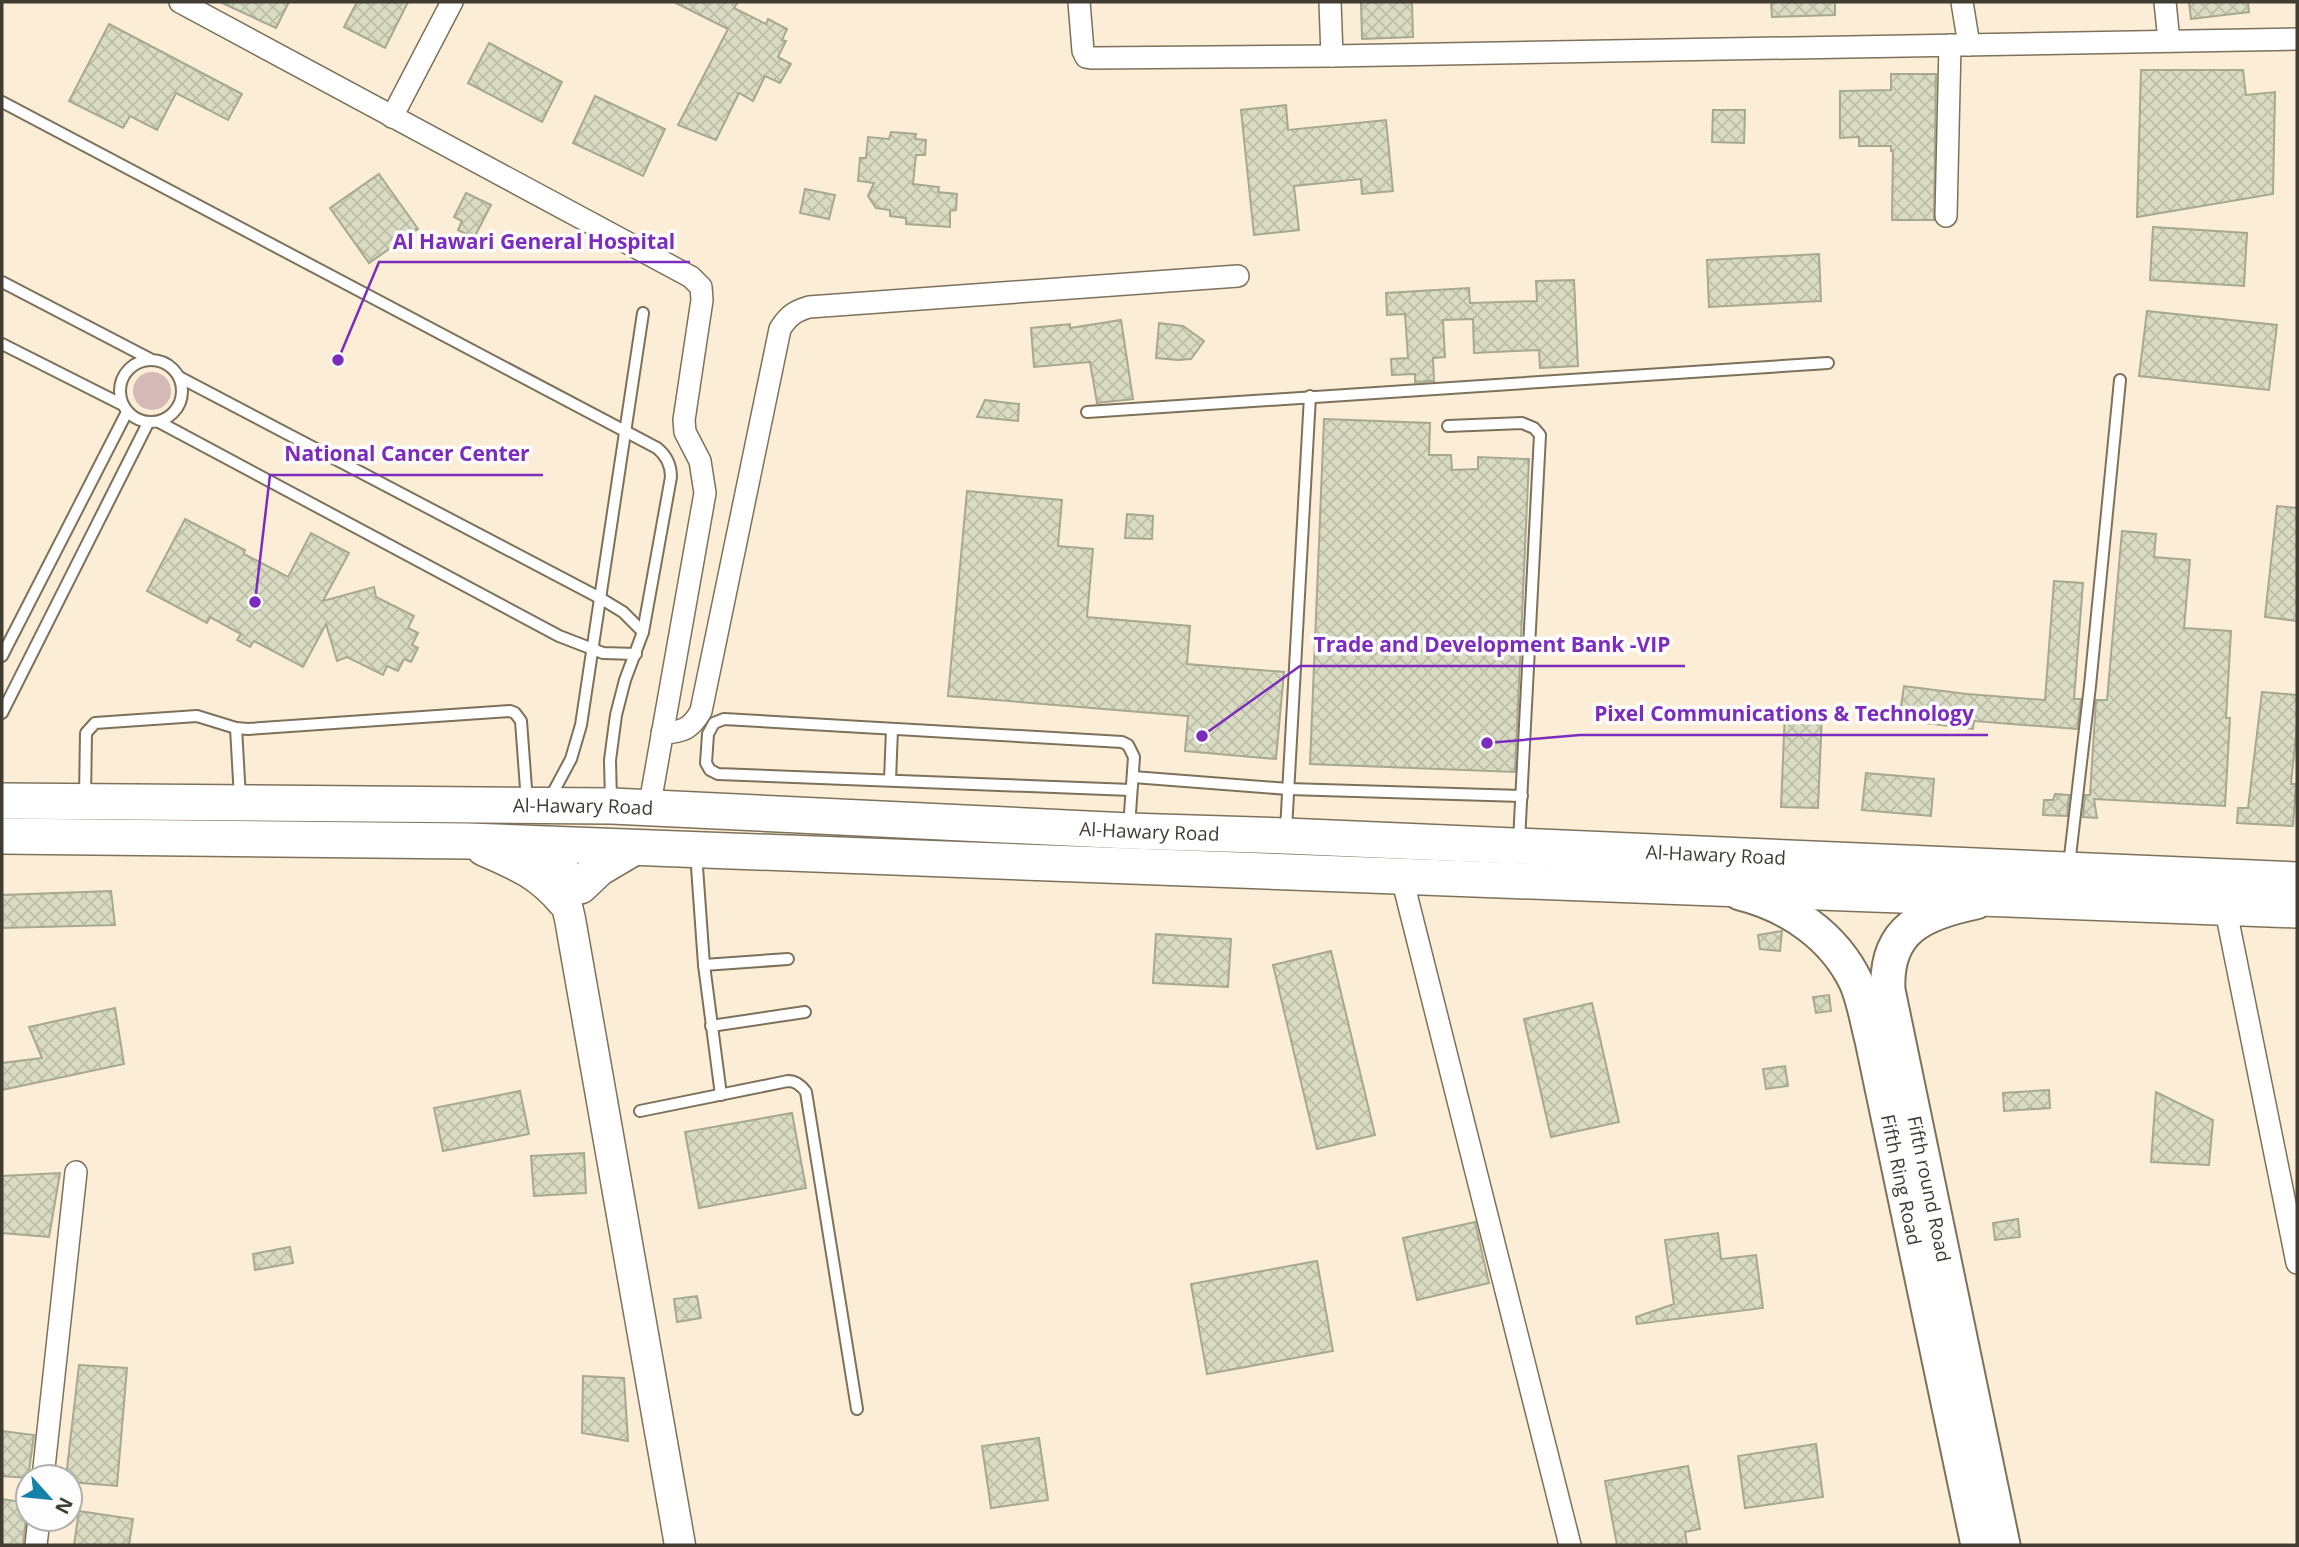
<svg xmlns="http://www.w3.org/2000/svg" width="2299" height="1547" font-family="'Open Sans',sans-serif">
<style>
.grass{fill:#d5b9b7}
.building{fill:url(#building-cross-hatch);stroke:#a6a890;stroke-width:2}
.lines{fill:none;stroke-linecap:round;stroke-linejoin:round}
.service-casing{stroke:#7d715c;stroke-width:14}
.minor-casing{stroke:#7d715c;stroke-width:24}
.secondary-casing{stroke:#7d715c;stroke-width:33}
.primary-casing{stroke:#7d715c;stroke-width:37}
.trunk-casing{stroke:#7d715c;stroke-width:38}
.service{stroke:#fff;stroke-width:10}
.minor{stroke:#fff;stroke-width:21}
.secondary{stroke:#fff;stroke-width:30}
.primary{stroke:#fff;stroke-width:33}
.trunk{stroke:#fff;stroke-width:35}
.labels{text-anchor:middle;dominant-baseline:central;stroke-width:7;stroke-linejoin:round;paint-order:stroke}
.street-label{font-size:19px;fill:#413c32;stroke:#fdfdfd}
.leader{fill:none;stroke:#7b2cbf;stroke-width:2.5}
.callout-dot{fill:#7b2cbf;stroke:#fdfdfd;stroke-width:2.5}
.callout-label{font-size:21px;text-anchor:middle;font-weight:bold;fill:#7b2cbf;stroke:#fdfdfd;stroke-width:7;stroke-linejoin:round;paint-order:stroke}
</style>
<defs>
<pattern id="building-cross-hatch" width="8" height="8" patternUnits="userSpaceOnUse" patternTransform="scale(1.75)"><rect width="8" height="8" fill="#d9dbc2"/><path d="M0 0l8 8M0 8l8-8" fill="none" stroke="#bbbda7"/></pattern>
</defs>
<rect width="100%" height="100%" fill="#fceed6"/>
<circle class="grass" cx="152" cy="391" r="19"/>
<g class="building">
<polygon points="220,2 289,2 276,28"/>
<polygon points="357,2 408,2 385,48 344,27"/>
<polygon points="674,2 738,2 734,8 766,24 768,19 787,29 782,40 786,41 778,57 791,64 780,83 765,76 753,101 739,93 716,140 678,125 728,29"/>
<polygon points="1361,2 1412,2 1413,37 1362,39"/>
<polygon points="1771,2 1835,2 1835,15 1772,17"/>
<polygon points="2189,2 2248,2 2249,12 2191,19"/>
<polygon points="109,24 242,94 228,120 176,93 157,130 130,116 123,128 69,101"/>
<polygon points="489,43 562,82 542,122 468,83"/>
<polygon points="2141,70 2243,70 2246,95 2275,92 2273,194 2137,217"/>
<polygon points="1891,74 1936,74 1934,220 1892,220 1893,151 1891,151 1891,146 1859,146 1859,137 1840,138 1840,91 1891,90"/>
<polygon points="595,96 665,129 643,176 573,143"/>
<polygon points="1286,105 1288,130 1386,120 1393,191 1362,194 1361,179 1294,186 1299,230 1254,235 1241,110"/>
<polygon points="1713,110 1745,110 1744,143 1712,142"/>
<polygon points="891,132 916,134 915,139 926,140 925,155 916,155 913,184 939,187 938,192 957,194 956,210 950,211 950,227 906,224 906,218 890,216 890,210 876,208 868,196 874,183 858,181 860,158 866,158 868,137 889,139"/>
<polygon points="379,174 418,229 369,263 330,208"/>
<polygon points="805,189 835,195 829,219 800,213"/>
<polygon points="466,193 491,205 474,238 458,230 462,221 454,217"/>
<polygon points="2153,227 2247,233 2244,286 2150,280"/>
<polygon points="1819,254 1821,301 1709,307 1707,260"/>
<polygon points="1574,280 1578,366 1540,368 1539,350 1474,353 1473,319 1443,320 1445,357 1433,358 1434,381 1415,382 1415,374 1392,375 1391,359 1408,358 1405,314 1387,315 1386,293 1469,288 1470,303 1537,301 1536,281"/>
<polygon points="2147,311 2277,325 2269,390 2139,376"/>
<polygon points="1121,320 1133,399 1097,403 1090,362 1034,367 1031,328 1070,324 1070,328"/>
<polygon points="1159,323 1183,326 1204,341 1191,359 1178,360 1156,358"/>
<polygon points="985,400 1019,404 1018,421 977,417"/>
<polygon points="1324,419 1430,423 1429,455 1451,455 1452,470 1478,469 1478,457 1529,459 1515,772 1310,764"/>
<polygon points="967,491 1062,500 1058,546 1093,549 1087,617 1190,626 1187,664 1284,672 1276,759 1185,751 1188,716 948,696"/>
<polygon points="2277,506 2297,508 2297,621 2265,617"/>
<polygon points="1127,514 1153,516 1152,539 1125,538"/>
<polygon points="185,519 245,550 244,554 288,577 311,533 349,553 323,601 374,587 376,597 414,616 408,628 418,633 412,645 418,648 411,662 404,659 398,671 387,666 383,675 347,657 337,661 326,624 303,667 254,641 250,647 237,640 241,634 210,617 207,623 147,591"/>
<polygon points="2122,531 2156,534 2154,557 2190,560 2184,628 2231,631 2226,718 2230,718 2225,806 2094,799 2097,818 2083,817 2085,795 2090,795 2096,700 2107,700"/>
<polygon points="2054,581 2083,583 2074,699 2081,699 2077,729 1974,721 1973,729 1899,720 1904,686 1967,694 2045,700"/>
<polygon points="2262,692 2297,695 2297,726 2291,784 2296,784 2293,826 2237,823 2238,808 2248,808"/>
<polygon points="1785,711 1822,713 1818,808 1781,807"/>
<polygon points="1866,773 1934,779 1931,816 1862,810"/>
<polygon points="2055,794 2069,795 2067,816 2043,815 2044,800 2053,800"/>
<polygon points="111,891 115,925 2,928 2,895"/>
<polygon points="1782,931 1780,951 1760,949 1758,935"/>
<polygon points="1156,934 1231,939 1228,987 1153,983"/>
<polygon points="1331,951 1375,1135 1317,1149 1273,965"/>
<polygon points="1829,995 1831,1011 1816,1013 1813,997"/>
<polygon points="1592,1003 1619,1122 1551,1137 1524,1019"/>
<polygon points="115,1008 124,1064 2,1090 2,1063 42,1058 29,1027"/>
<polygon points="1785,1066 1788,1086 1766,1089 1763,1069"/>
<polygon points="2049,1090 2050,1108 2004,1111 2003,1093"/>
<polygon points="520,1091 529,1134 443,1151 434,1108"/>
<polygon points="2156,1092 2213,1120 2209,1165 2151,1162"/>
<polygon points="792,1113 806,1188 699,1208 685,1132"/>
<polygon points="584,1153 586,1193 534,1196 531,1156"/>
<polygon points="60,1173 49,1237 2,1233 2,1176"/>
<polygon points="2018,1219 2020,1237 1995,1240 1993,1223"/>
<polygon points="1475,1222 1489,1283 1417,1300 1403,1238"/>
<polygon points="1718,1233 1721,1259 1756,1255 1763,1308 1637,1324 1636,1317 1674,1304 1665,1240"/>
<polygon points="290,1247 293,1263 255,1270 253,1254"/>
<polygon points="1317,1261 1333,1351 1207,1374 1191,1284"/>
<polygon points="697,1296 701,1318 677,1322 674,1299"/>
<polygon points="79,1365 127,1368 117,1486 70,1482 70,1477 66,1477"/>
<polygon points="583,1376 624,1378 628,1441 582,1433"/>
<polygon points="2,1431 34,1435 28,1478 2,1476"/>
<polygon points="1039,1438 1048,1500 991,1508 982,1446"/>
<polygon points="1816,1444 1823,1497 1745,1508 1738,1456"/>
<polygon points="1688,1466 1700,1529 1685,1532 1687,1545 1617,1545 1605,1481"/>
<polygon points="2,1499 28,1503 23,1545 2,1545"/>
<polygon points="79,1511 133,1519 129,1545 74,1545"/>
</g>
<g class="lines">
<g class="service-casing">
<g id="service">
<path d="M 2,102 L 657,448 C 667,456 671,465 671,477 L 643,632 L 625,680 L 616,715 L 610,760 L 611,802"/>
<polyline points="2,282 150,359"/>
<polyline points="2,344 123,405"/>
<circle cx="151" cy="391" r="31"/>
<polyline points="179,377 600,598 623,612 643,632"/>
<polyline points="1087,412 1828,363"/>
<polyline points="159,422 559,636 603,653 636,654"/>
<polyline points="1448,426 1522,423 1534,428 1540,435 1519,841"/>
<polyline points="2,656 127,412"/>
<polyline points="2,713 148,423"/>
<polyline points="236,728 240,798"/>
<polyline points="1133,777 1288,789 1522,796"/>
<polyline points="890,780 892,729"/>
<polyline points="85,798 86,733 95,723 197,716 236,728 248,729 510,711 515,713 521,721 527,802"/>
<polyline points="549,800 571,759 581,725 643,313"/>
<polyline points="1129,827 1134,757 1128,745 1122,742 724,719 714,723 708,734 706,763 710,770 718,774 1131,790"/>
<polyline points="1286,830 1310,396"/>
<polyline points="696,853 704,965 721,1095"/>
<polyline points="2069,865 2090,686 2120,380"/>
<polyline points="704,965 788,959"/>
<polyline points="711,1026 805,1012"/>
<path d="M 640,1111 L 788,1081 C 796,1081 801,1085 806,1092 L 857,1409"/>
</g>
</g>
<g class="minor-casing">
<g id="minor">
<polyline points="180,2 691,277 701,287 702,300 684,420 685,432 700,461 705,493 649,809"/>
<polyline points="1079,2 1083,51 1086,57 1093,58 1332,56 2297,39"/>
<polyline points="1330,2 1332,56"/>
<polyline points="1962,2 1969,45"/>
<polyline points="2165,2 2169,41"/>
<polyline points="392,117 452,2"/>
<polyline points="1946,216 1950,45"/>
<path d="M 662,733 C 683,732 691,729 701,711 L 780,329 C 788,316 795,311 809,307 L 1238,276"/>
<polyline points="1401,874 1570,1545"/>
<polyline points="2225,906 2297,1263"/>
<polyline points="43,1477 76,1172"/>
<polyline points="36,1545 39,1519"/>
</g>
</g>
<g class="secondary-casing">
<polyline id="secondary" points="563,844 562,885 570,919 680,1545"/>
</g>
<g class="primary-casing">
<g id="primary">
<path id="s1" d="M 1740,893 C 1789,905 1834,936 1856,982 C 1864,1000 1867,1021 1872,1040 L 1978,1545"/>
<path id="s2" d="M 1976,902 C 1923,913 1885,929 1888,990 L 2003,1545"/>
</g>
</g>
<g class="trunk-casing">
<g id="trunk">
<path id="s3" d="M 2,801 L 612,806 L 1129,831 L 1286,836 L 2297,880"/>
<polyline points="2,836 468,841 2297,910"/>
<path d="M 484,848 C 518,863 539,871 564,900"/>
<polyline points="580,886 599,868 633,848"/>
</g>
</g>
<use href="#service" class="service"/>
<use href="#minor" class="minor"/>
<use href="#secondary" class="secondary"/>
<use href="#primary" class="primary"/>
<use href="#trunk" class="trunk"/>
</g>
<g class="labels">
<g class="street-label">
<text stroke="none"><textPath href="#s3" startOffset="581">Al-Hawary Road</textPath></text>
<text stroke="none"><textPath href="#s3" startOffset="1148">Al-Hawary Road</textPath></text>
<text stroke="none"><textPath href="#s3" startOffset="1715">Al-Hawary Road</textPath></text>
<text stroke="none"><textPath href="#s1" startOffset="354">Fifth Ring Road</textPath></text>
<text stroke="none"><textPath href="#s2" startOffset="343">Fifth round Road</textPath></text>
</g>
</g>
<path class="leader" d="M338 360L379 262H690M255 602L270 475H543M1202 736L1300 666H1685M1487 743L1580 735H1988"/>
<g class="callout-dot">
<circle cx="338" cy="360" r="7"/>
<circle cx="255" cy="602" r="7"/>
<circle cx="1202" cy="736" r="7"/>
<circle cx="1487" cy="743" r="7"/>
</g>
<g class="callout-label">
<text x="534" y="249">Al Hawari General Hospital</text>
<text x="407" y="461">National Cancer Center</text>
<text x="1492" y="652">Trade and Development Bank -VIP</text>
<text x="1784" y="721">Pixel Communications &amp; Technology</text>
</g>
<rect width="2299" height="1547" fill="none" stroke="#413c32" stroke-width="7"/>
<g transform="translate(49 1498) rotate(117)"><circle r="33" fill="#fdfdfd" stroke="#b2b0ac" stroke-width="2"/>
<path d="M0-5L12 26L0 18L-12 26Z" fill="#1481a9"/>
<text y="-10" font-size="19" font-weight="bold" text-anchor="middle" fill="#413c32">N</text>
</g>
</svg>
